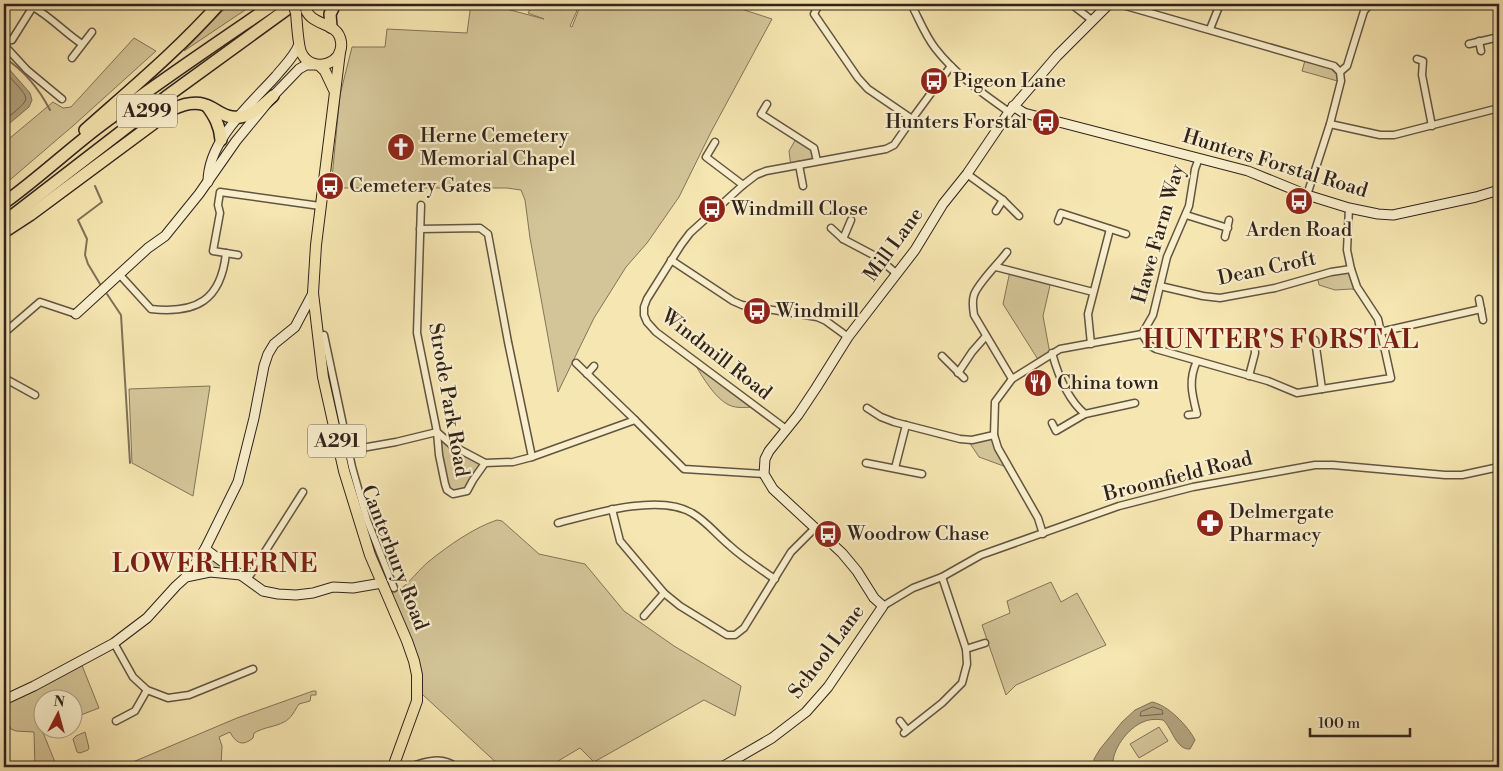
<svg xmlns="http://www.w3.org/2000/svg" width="1503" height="771" font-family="'Libre Bodoni',serif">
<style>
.green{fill:#d4c598;stroke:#82745a}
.water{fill:#b3a47f;stroke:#7f7058}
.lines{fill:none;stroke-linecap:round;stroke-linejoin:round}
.shore{stroke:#72644e;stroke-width:1}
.stream{stroke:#7f7058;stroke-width:2}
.street-casing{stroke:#625442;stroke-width:9}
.secondary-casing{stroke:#30231d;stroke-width:11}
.primary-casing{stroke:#30231d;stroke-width:12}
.highway-casing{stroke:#30231d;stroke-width:14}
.street{stroke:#f9efcc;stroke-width:6}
.secondary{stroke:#f9efcc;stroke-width:9}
.primary{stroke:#f6e6b1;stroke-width:10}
.highway{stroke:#f6e6b1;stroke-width:11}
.primary-bridge-casing{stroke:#30231d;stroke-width:12;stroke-linecap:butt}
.primary-bridge{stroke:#f6e6b1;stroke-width:10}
.labels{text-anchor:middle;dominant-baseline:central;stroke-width:4.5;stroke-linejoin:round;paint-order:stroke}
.shield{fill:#f9efcc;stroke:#6c6052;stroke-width:1}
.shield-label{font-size:19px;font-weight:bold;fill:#30231d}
.poi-label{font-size:20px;fill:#30231d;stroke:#f9efcc;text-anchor:start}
.street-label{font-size:20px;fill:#30231d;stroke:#f9efcc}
.district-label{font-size:25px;font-weight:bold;letter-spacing:1px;fill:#7a1f14;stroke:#f9efcc}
</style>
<rect width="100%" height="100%" fill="#f6e6b1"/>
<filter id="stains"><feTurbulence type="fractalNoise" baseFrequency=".004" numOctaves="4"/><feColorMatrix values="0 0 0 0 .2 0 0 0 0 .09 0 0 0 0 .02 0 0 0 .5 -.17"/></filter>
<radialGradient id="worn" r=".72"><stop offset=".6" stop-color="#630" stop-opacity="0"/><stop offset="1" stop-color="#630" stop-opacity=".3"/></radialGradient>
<g class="green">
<polygon points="229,4 254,4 184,51"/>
<polygon points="471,4 488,4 544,19 528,13 533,4 580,4 570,26 572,27 581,4 726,4 772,19 711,132 679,197 647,243 626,267 594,318 558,392 530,238 525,200 521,190 507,188 331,188 340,95 352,47 385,47 387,29 467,33"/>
<polygon points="134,38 156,51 74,125 4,185 4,143 53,102 63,108 71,107"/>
<polygon points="1306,57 1334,66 1341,82 1302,71"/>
<polygon points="797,137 814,148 817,161 791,167 789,151"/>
<polygon points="1010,271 1051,281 1043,316 1050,354 1039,361 1003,304"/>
<polygon points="1348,272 1359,290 1351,289 1335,290 1319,285 1317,276"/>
<path d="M 692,359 L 757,407 C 748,407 737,409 729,405 C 714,398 700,373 692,359 Z"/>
<polygon points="210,386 193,496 132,463 129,389"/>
<polygon points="437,432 485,463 461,494 447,490"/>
<polygon points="994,435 1009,468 979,457 967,439"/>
<path d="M 497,520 L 502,521 L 539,554 L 585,564 L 624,611 L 674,646 L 741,686 L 735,716 L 704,700 L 594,762 L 580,748 L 548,767 L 501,767 L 422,694 L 387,595 C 405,591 414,574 428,562 C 448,546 473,528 497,520 Z"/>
<polygon points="205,549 241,575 210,572 186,577"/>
<polygon points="1051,582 1061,602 1077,593 1106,645 1016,685 1006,695 982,625 1010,613 1007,601"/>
<polygon points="79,658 99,708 73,718 72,698 42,698 42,728 45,729 42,730 57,767 35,767 34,732 16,731 11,729 6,718 4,701"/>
<path d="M 313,691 L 316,691 L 316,695 L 311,695 L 310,701 L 299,704 C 295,710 291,719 284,722 C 275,727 264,727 254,733 L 253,738 C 242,747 236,743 230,732 L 219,737 L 222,746 L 221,767 L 103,767 L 115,762 L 121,767 L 237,718 Z"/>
<polygon points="1159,727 1168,741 1139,758 1130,744"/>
<polygon points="85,732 89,748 88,750 80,753 77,752 73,739 76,736"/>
</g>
<g class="water">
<polygon points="4,68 9,69 30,93 32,100 29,107 4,128"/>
<path d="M 1152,702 C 1168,705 1188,726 1195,740 L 1190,749 C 1176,750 1172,728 1163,720 C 1157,719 1149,719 1143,722 C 1128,728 1111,750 1113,767 L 1094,767 L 1094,759 L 1100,749 L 1122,722 L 1135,710 Z"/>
</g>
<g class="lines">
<g class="shore">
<path d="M 4,73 L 7,74 C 33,103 32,96 4,121"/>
<polygon points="1153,707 1162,710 1163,714 1140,716 1141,712"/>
</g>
<g class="stream">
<path d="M 6,59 C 26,72 39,89 50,110"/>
<polyline points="95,186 102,202 78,220 87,239 85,255 88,264 100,284"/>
<polyline points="107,294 121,315 130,463"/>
</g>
<g class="street-casing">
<g id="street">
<polyline points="819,4 814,14 858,78 868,89 912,119"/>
<path d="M 911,4 C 919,19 925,35 935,48 C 956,75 982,93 1009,112"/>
<polyline points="1071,4 1093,21"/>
<polyline points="1119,4 1334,66 1340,72 1341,81 1330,124 1307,195"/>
<path d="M 33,7 C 51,17 65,33 82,44"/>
<polyline points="1210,29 1220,4"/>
<polyline points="4,41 12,40 34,5"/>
<polyline points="1479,41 1481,51"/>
<polyline points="1469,44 1499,37"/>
<polyline points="4,45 27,70 62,99"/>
<polyline points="72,58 92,32"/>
<polyline points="1417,59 1423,61 1422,75 1432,126"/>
<polyline points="1340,72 1347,66 1364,11 1370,4"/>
<polyline points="767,104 761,114 814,148 817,161"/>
<polyline points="1330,124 1380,135 1394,135 1499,108"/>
<polyline points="715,142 706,157 743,185"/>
<polyline points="799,165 803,186"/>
<polyline points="967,174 1003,200 1019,216"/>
<polyline points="421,205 417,333 437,432 439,455 445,484 447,490 453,494 467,491 473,480 485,463"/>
<polyline points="996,211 1003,200"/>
<polyline points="1186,215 1228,228"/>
<polyline points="1058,221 1061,213 1126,234"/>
<polyline points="831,228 843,239 877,257 897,274"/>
<polyline points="420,229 480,228 488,234 508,342 532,457"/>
<polyline points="1225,237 1229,220"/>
<polyline points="843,239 851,220"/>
<path d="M 1007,252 C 999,263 978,283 974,295 C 972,301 973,309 974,315 L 1012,379"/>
<polyline points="238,255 213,251 220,213 218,205 220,192 320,206"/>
<polyline points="671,260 733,301 742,305 817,317 826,321 848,337"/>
<polyline points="996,267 1093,292"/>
<path d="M 120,275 L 151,309 C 197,314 221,300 226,253"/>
<polyline points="1160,286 1203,296 1220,298 1275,288 1331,272 1351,269"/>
<polyline points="1479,299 1483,320"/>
<polyline points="1380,332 1481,309"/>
<polyline points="4,333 40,302 76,314"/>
<polyline points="1142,334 1149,345 1156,349 1268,381 1297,393 1391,378 1378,319 1357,287 1351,269 1347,250 1349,208"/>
<polyline points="324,335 352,467 367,520 394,588"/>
<polyline points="1248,338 1254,338 1255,353 1249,376"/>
<polyline points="1315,340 1322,389"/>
<polyline points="1091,344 1088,314 1110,229"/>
<path d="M 1052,353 C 1058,375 1067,399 1085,414 L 1135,403"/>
<polyline points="942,356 964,378"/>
<polyline points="576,363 635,420"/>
<polyline points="958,373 972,352 986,336"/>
<polyline points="587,374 594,366"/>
<polyline points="4,378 35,395"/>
<polyline points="867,408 881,417 894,422 960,439 972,440 994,435"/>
<path d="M 1188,415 L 1197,414 C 1192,394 1188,380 1197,361"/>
<polyline points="1052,423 1056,431 1085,414"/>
<polyline points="786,429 656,332 647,322 644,315 644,307 647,299 681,245 690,233 743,185 756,175 766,171 886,149 894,145 912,119 951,66"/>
<polyline points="339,452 396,442 437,432 453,446 485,463 513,462 532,457 635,420 684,469 764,474"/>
<polyline points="866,463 922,474"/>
<polyline points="895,468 906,425"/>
<polyline points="612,509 620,541 664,593 680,606 727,635 735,635 744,628 791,552 815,528"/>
<path d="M 558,523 C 592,514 659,493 692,513 C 706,521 716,534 729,545 C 743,558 759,568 775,579"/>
<polyline points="1043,534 1038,518 998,448 994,435 995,402 1012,379 1060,349 1142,334 1153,315 1167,257 1189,206 1195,169 1199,158"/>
<polyline points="247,580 303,492"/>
<polyline points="883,606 913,588 942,577 981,555 1119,506 1193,487 1315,465 1333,465 1445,475 1462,475 1499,467"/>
<polyline points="644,616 664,593"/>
<polyline points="114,643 133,677 147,690 168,698 189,695 253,669"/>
<polyline points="966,649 985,643"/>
<polyline points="116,721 135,711 147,690"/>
<polyline points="900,721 907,730"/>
<polyline points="904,733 942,703 962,683 967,664 966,649 942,577"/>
<path d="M 410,767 C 425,761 443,756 456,767"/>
</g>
</g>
<g class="secondary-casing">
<g id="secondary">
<polyline points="1013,106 1024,113 1248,171 1307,195 1349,208 1378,214 1393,215 1476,197 1499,190"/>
<path d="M 208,182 C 208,140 250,105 276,76 C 284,66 295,56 299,44"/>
<polyline points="76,314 148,248 165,236 199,194 236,141 273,96 299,69 306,65 316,65"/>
<polyline points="205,549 263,591 278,594 296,595 313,593 333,587 353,588 382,583"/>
<polyline points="186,577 205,549 238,482 254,418 264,366 268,354 274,344 295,327 313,293"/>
<polyline points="4,700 34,686 114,643 147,618 176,586 186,577 210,572 241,575"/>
<polyline points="722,767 772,738 806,712 828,687 883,606 874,598 857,571 842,553 773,489 764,474 765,459 769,451 798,415 816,388 848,337 915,250 943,204 967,174 1009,112 1057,56 1109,4"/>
</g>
</g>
<g class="primary-casing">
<g id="primary">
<path d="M 296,13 C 297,23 298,48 302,54 C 312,73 344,65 341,42 C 338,19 309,29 304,4"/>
<polyline points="340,52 316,245 313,293 323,377 344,471 370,555 407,641 414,661 417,675 417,701 393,767"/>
<polyline points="319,65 325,71 334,90"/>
</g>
</g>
<g class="highway-casing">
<g id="highway">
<polyline points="331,27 330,14 335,4"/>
<path d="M 207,106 C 215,117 220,126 221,140"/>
<path d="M 85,130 C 131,89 178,50 219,4"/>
<path d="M 4,203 C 36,180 65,153 96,129 C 154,85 214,45 274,4"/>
<polyline points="4,222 166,97 294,4"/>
<path d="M 4,232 L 30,215 L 173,109 C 211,91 216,121 240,117 C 253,115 264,104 273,96"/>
</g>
</g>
<use href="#street" class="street"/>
<use href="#secondary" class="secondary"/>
<use href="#primary" class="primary"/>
<use href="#highway" class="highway"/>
<g class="primary-bridge-casing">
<polyline id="primary-bridge" points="293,4 296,13"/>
</g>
<use href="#primary-bridge" class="primary-bridge"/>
</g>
<defs>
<g id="bus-disc" transform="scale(1.4375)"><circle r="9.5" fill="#8f2418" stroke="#f9efcc"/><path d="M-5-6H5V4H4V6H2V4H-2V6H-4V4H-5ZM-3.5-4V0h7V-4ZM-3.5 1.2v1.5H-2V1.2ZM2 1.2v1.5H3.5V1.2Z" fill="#fff"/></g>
<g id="church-disc" transform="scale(1.4375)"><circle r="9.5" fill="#8f2418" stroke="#f9efcc"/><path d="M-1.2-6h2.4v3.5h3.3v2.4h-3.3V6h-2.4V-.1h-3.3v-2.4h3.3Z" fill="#fff"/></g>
<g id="restaurant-disc" transform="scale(1.4375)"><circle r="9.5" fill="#8f2418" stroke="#f9efcc"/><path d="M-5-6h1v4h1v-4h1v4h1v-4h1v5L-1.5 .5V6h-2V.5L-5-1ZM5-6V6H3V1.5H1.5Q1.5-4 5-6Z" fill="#fff"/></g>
<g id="pharmacy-disc" transform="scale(1.4375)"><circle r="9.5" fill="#8f2418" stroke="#f9efcc"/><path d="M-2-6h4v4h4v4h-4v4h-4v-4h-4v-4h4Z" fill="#fff"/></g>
</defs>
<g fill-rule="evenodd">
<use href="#bus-disc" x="934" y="81"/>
<use href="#bus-disc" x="1046" y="122"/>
<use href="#church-disc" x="401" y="147"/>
<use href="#bus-disc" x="330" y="186"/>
<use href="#bus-disc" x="1299" y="201"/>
<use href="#bus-disc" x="712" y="209"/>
<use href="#bus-disc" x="757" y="311"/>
<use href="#restaurant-disc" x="1038" y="383"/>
<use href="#pharmacy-disc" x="1210" y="523"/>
<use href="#bus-disc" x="828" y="534"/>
</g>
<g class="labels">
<g class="shield">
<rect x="117" y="94.5" width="60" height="33" rx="4"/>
<rect x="308" y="424.5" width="58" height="33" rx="4"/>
</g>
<g class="shield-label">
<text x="147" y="111">A299</text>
<text x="337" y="441">A291</text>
</g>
<g class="poi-label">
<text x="953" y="81">Pigeon Lane</text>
<text x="1027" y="122" text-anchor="end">Hunters Forstal</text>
<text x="420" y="136">Herne Cemetery<tspan x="420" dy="23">Memorial Chapel</tspan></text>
<text x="349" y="186">Cemetery Gates</text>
<text x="731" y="209">Windmill Close</text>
<text x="1299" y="230" text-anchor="middle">Arden Road</text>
<text x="776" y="311">Windmill</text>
<text x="1057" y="383">China town</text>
<text x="1229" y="512">Delmergate<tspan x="1229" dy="23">Pharmacy</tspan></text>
<text x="847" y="534">Woodrow Chase</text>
</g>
<g class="street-label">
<text transform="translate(1275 164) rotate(17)">Hunters Forstal Road</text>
<text transform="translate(1159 234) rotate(-74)">Hawe Farm Way</text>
<text transform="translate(894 245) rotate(-54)">Mill Lane</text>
<text transform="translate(1267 269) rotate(-12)">Dean Croft</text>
<text transform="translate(716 355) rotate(38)">Windmill Road</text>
<text transform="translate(448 400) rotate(80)">Strode Park Road</text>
<text transform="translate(1178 477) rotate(-14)">Broomfield Road</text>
<text transform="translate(394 558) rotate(69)">Canterbury Road</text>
<text transform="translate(827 652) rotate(-53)">School Lane</text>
</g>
<g class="district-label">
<text x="1281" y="340">HUNTER'S FORSTAL</text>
<text x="215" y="564">LOWER HERNE</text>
</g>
</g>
<rect width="1503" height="771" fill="none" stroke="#f6e6b1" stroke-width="20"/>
<rect x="5" y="5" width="1493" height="761" fill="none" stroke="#30231d" stroke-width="2.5"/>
<rect x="10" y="10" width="1483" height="751" fill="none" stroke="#30231d"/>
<g transform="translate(58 714) rotate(6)"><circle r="24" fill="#f9efcc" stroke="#a99d86"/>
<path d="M0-4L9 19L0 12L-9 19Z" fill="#8f2418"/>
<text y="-8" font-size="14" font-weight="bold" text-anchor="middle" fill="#30231d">N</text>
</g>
<path d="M1310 728v8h100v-8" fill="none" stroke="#30231d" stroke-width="2.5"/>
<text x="1318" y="728" font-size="15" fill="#30231d" stroke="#f9efcc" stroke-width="4" paint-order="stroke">100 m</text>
<rect width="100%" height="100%" filter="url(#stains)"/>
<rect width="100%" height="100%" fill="url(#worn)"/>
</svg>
